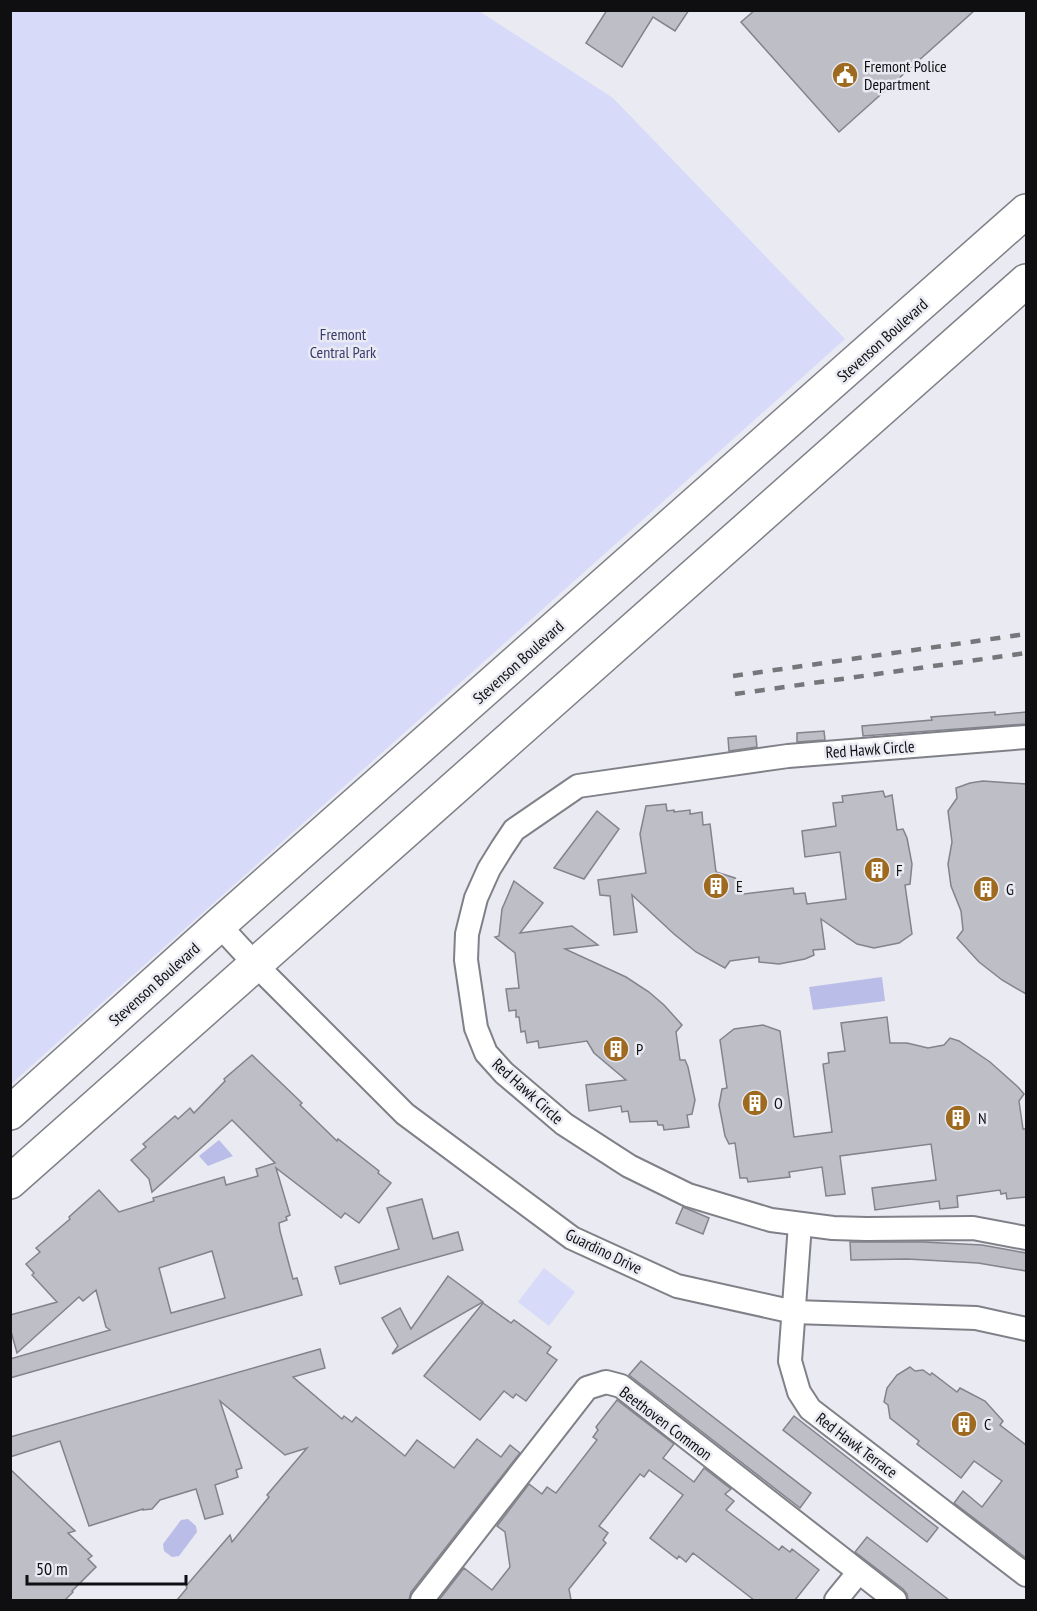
<svg xmlns="http://www.w3.org/2000/svg" width="1037" height="1611" font-family="'PT Sans Narrow',sans-serif">
<style>
.green{fill:#d7daf8}
.water{fill:#babde7}
.building{fill:#bdbec6;stroke:#83838b;stroke-width:1.5;fill-rule:evenodd}
.lines{fill:none;stroke-linecap:round;stroke-linejoin:round}
.street-casing{stroke:#808188;stroke-width:26}
.primary-casing{stroke:#808188;stroke-width:36}
.street{stroke:#fff;stroke-width:22}
.primary{stroke:#fff;stroke-width:33}
.rail{stroke:#76767b;stroke-width:4.5;stroke-dasharray:10 10;stroke-linecap:butt}
.labels{text-anchor:middle;dominant-baseline:central;stroke-width:5;stroke-linejoin:round;paint-order:stroke}
.poi-label{font-size:16px;fill:#0f0f11;stroke:#e9eaf2;text-anchor:start}
.park-label{font-size:16px;fill:#3a3a6e;stroke:#e9eaf2}
.street-label{font-size:16px;fill:#0f0f11;stroke:#e9eaf2}
</style>
<rect width="100%" height="100%" fill="#e9eaf2"/>
<g class="green">
<polygon points="11,10 479,11 613,98 845,339 11,1084"/>
<polygon points="544,1268 575,1292 549,1326 518,1302"/>
</g>
<g class="water">
<polygon points="882,977 885,1001 813,1010 809,987"/>
<polygon points="219,1140 233,1156 208,1166 199,1156"/>
<polygon points="188,1519 196,1526 197,1532 179,1556 172,1557 164,1551 163,1544 181,1520"/>
</g>
<g class="building">
<polygon points="607,10 689,10 675,31 653,17 622,67 586,43"/>
<polygon points="755,10 975,10 839,132 741,22"/>
<polygon points="995,712 995,715 1026,712 1026,724 863,736 862,726 932,720 931,717"/>
<polygon points="824,731 825,740 797,742 797,733"/>
<polygon points="756,736 757,747 729,751 728,738"/>
<polygon points="983,781 1026,784 1026,994 1002,980 979,962 957,938 963,930 961,911 951,886 948,864 952,842 948,811 957,798 956,788 970,783"/>
<polygon points="883,791 885,797 892,795 897,830 903,829 907,838 912,864 910,884 905,885 912,934 899,943 874,948 857,944 821,919 825,949 813,950 814,955 805,959 779,964 759,962 759,957 730,961 725,968 696,952 674,934 632,895 637,932 614,935 610,896 600,895 598,880 646,873 640,834 646,806 666,804 667,811 674,810 674,812 690,810 690,814 702,812 703,825 710,824 716,872 735,878 740,884 744,894 793,888 794,894 805,893 807,904 846,899 840,852 805,857 802,831 836,826 833,803 843,802 842,796"/>
<polygon points="597,811 619,829 584,879 554,868"/>
<polygon points="514,881 543,903 520,933 572,926 598,945 565,949 626,977 649,992 664,1005 682,1025 676,1032 680,1060 685,1060 688,1067 695,1100 692,1114 687,1115 689,1127 664,1130 663,1125 658,1125 657,1121 630,1122 628,1111 622,1112 621,1106 589,1111 586,1085 626,1080 594,1053 587,1041 539,1048 538,1041 527,1043 525,1031 521,1032 519,1017 516,1017 516,1010 509,1011 506,989 519,988 515,953 495,937 499,936 502,909"/>
<polygon points="887,1017 890,1043 907,1043 928,1048 944,1045 950,1038 959,1041 990,1062 1018,1087 1024,1094 1019,1101 1023,1129 1026,1129 1026,1197 1007,1199 1006,1193 1001,1194 1000,1190 957,1196 958,1207 940,1209 939,1201 875,1210 872,1188 936,1180 931,1144 840,1156 845,1194 826,1196 822,1167 789,1172 790,1177 748,1182 747,1178 740,1178 735,1143 729,1144 725,1136 719,1105 722,1089 727,1088 720,1040 734,1029 763,1025 780,1031 794,1137 832,1132 823,1064 829,1063 828,1053 845,1051 841,1023"/>
<path d="M 252,1055 L 302,1103 L 300,1105 L 337,1141 L 338,1139 L 379,1171 L 378,1173 L 391,1183 L 359,1223 L 345,1213 L 341,1218 L 276,1168 L 290,1215 L 286,1217 L 287,1220 L 279,1223 L 280,1231 L 293,1279 L 297,1278 L 302,1295 L 10,1378 L 10,1359 L 110,1330 L 106,1327 L 96,1290 L 83,1301 L 79,1297 L 17,1353 L 10,1328 L 10,1315 L 57,1302 L 32,1275 L 34,1273 L 26,1264 L 40,1252 L 36,1248 L 70,1219 L 69,1217 L 99,1190 L 119,1212 L 154,1201 L 153,1198 L 224,1177 L 226,1185 L 258,1176 L 256,1169 L 275,1163 L 232,1120 L 152,1192 L 149,1179 L 131,1160 L 146,1147 L 143,1144 L 175,1116 L 178,1119 L 190,1108 L 194,1113 L 225,1081 L 224,1079 ZM 212,1251 L 225,1298 L 171,1313 L 159,1268 Z"/>
<polygon points="422,1199 433,1239 458,1232 463,1250 340,1284 335,1267 399,1249 387,1208"/>
<polygon points="683,1207 709,1218 703,1234 676,1223"/>
<polygon points="850,1242 923,1242 982,1245 1026,1253 1026,1271 978,1263 907,1259 851,1260"/>
<polygon points="448,1276 483,1302 392,1354 398,1346 382,1318 400,1308 411,1329"/>
<polygon points="483,1303 511,1323 514,1320 551,1347 547,1353 557,1360 526,1401 516,1394 513,1398 504,1391 480,1420 424,1376"/>
<polygon points="320,1349 325,1368 293,1377 342,1419 344,1416 352,1422 356,1417 405,1456 417,1440 454,1468 477,1439 501,1457 510,1445 520,1453 411,1592 409,1600 177,1600 187,1588 186,1586 230,1535 232,1542 269,1497 267,1495 307,1448 285,1455 220,1401 242,1468 236,1470 238,1477 215,1485 223,1514 205,1519 196,1489 160,1500 152,1509 143,1510 143,1509 89,1526 60,1441 10,1457 10,1437"/>
<polygon points="641,1361 811,1493 800,1508 629,1375"/>
<polygon points="910,1367 915,1371 923,1370 930,1375 932,1373 957,1392 960,1388 985,1401 1003,1421 1000,1425 1026,1445 1026,1558 954,1503 963,1491 982,1507 1002,1481 974,1461 961,1478 917,1444 919,1441 890,1418 888,1405 884,1402 887,1388 897,1375"/>
<polygon points="617,1400 674,1444 663,1458 694,1482 704,1468 731,1489 725,1494 734,1501 726,1510 779,1550 782,1546 790,1552 792,1549 819,1570 795,1600 754,1600 693,1553 686,1562 679,1556 677,1559 650,1538 683,1495 649,1470 644,1477 640,1474 599,1526 608,1533 603,1540 606,1543 569,1589 571,1600 439,1600 464,1568 492,1590 510,1567 505,1532 497,1526 529,1484 542,1494 547,1487 556,1493 597,1440 593,1437 598,1430 596,1427"/>
<polygon points="794,1416 938,1528 927,1542 783,1430"/>
<polygon points="10,1469 75,1531 68,1533 92,1556 88,1559 96,1567 72,1591 73,1592 65,1600 10,1600"/>
<polygon points="867,1537 949,1600 908,1600 907,1594 903,1589 855,1552"/>
</g>
<g class="lines">
<g class="street-casing">
<g id="street">
<polyline points="1026,737 788,756 578,786 514,830 502,848 489,869 476,898 467,934 466,960 476,1028 486,1053 504,1073 564,1124 629,1166 688,1195 771,1220 833,1228 866,1229 973,1228 1026,1238"/>
<polyline points="219,925 255,964 405,1114 572,1238 677,1286 794,1312 976,1318 1026,1329"/>
<polyline points="800,1224 790,1361 799,1392 810,1409 1026,1575"/>
<polyline points="422,1600 587,1388 606,1382 621,1386 895,1600"/>
<polyline points="836,1600 858,1573"/>
</g>
</g>
<g class="primary-casing">
<g id="primary">
<polyline points="10,1113 219,925 1026,211"/>
<polyline points="10,1182 1026,281"/>
</g>
</g>
<use href="#street" class="street"/>
<use href="#primary" class="primary"/>
<g class="rail">
<polyline points="733,676 1026,634"/>
<polyline points="735,694 1026,653"/>
</g>
</g>
<defs>
<g id="civic-disc" transform="scale(1.35)"><circle r="9.5" fill="#9d6a20" stroke="#e9eaf2"/><path d="M-.6-6.5H3V-4.5H.6V-3L4-1V1h2V6H-6V1h2V-1L-.6-3ZM-1.2 2.5V6h2.4V2.5Z" fill="#fff"/></g>
<g id="building-disc" transform="scale(1.35)"><circle r="9.5" fill="#9d6a20" stroke="#e9eaf2"/><path d="M-4-6H4V6H1V3H-1V6H-4ZM-2.5-4.3h1.7v1.8h-1.7ZM.8-4.3h1.7v1.8H.8ZM-2.5-1h1.7V.8h-1.7ZM.8-1h1.7V.8H.8Z" fill="#fff"/></g>
</defs>
<g fill-rule="evenodd">
<use href="#civic-disc" x="845" y="75"/>
<use href="#building-disc" x="877" y="870"/>
<use href="#building-disc" x="716" y="886"/>
<use href="#building-disc" x="986" y="889"/>
<use href="#building-disc" x="616" y="1049"/>
<use href="#building-disc" x="755" y="1103"/>
<use href="#building-disc" x="958" y="1118"/>
<use href="#building-disc" x="964" y="1424"/>
</g>
<g class="labels">
<g class="poi-label">
<text x="864" y="66">Fremont Police<tspan x="864" dy="18">Department</tspan></text>
<text x="896" y="870">F</text>
<text x="736" y="886">E</text>
<text x="1006" y="889">G</text>
<text x="636" y="1049">P</text>
<text x="774" y="1103">O</text>
<text x="978" y="1118">N</text>
<text x="984" y="1424">C</text>
</g>
<g class="park-label">
<text x="343" y="334">Fremont<tspan x="343" dy="18">Central Park</tspan></text>
</g>
<g class="street-label">
<text transform="translate(882 340) rotate(-42)">Stevenson Boulevard</text>
<text transform="translate(518 662) rotate(-42)">Stevenson Boulevard</text>
<text transform="translate(870 749) rotate(-4)">Red Hawk Circle</text>
<text transform="translate(154 984) rotate(-42)">Stevenson Boulevard</text>
<text transform="translate(528 1091) rotate(42)">Red Hawk Circle</text>
<text transform="translate(604 1251) rotate(26)">Guardino Drive</text>
<text transform="translate(666 1423) rotate(37)">Beethoven Common</text>
<text transform="translate(857 1445) rotate(37)">Red Hawk Terrace</text>
</g>
</g>
<rect width="1037" height="1611" fill="none" stroke="#0f0f11" stroke-width="24"/>
<path d="M27 1575v9h159v-9" fill="none" stroke="#0f0f11" stroke-width="3"/>
<text x="36" y="1575" font-size="18" fill="#0f0f11" stroke="#e9eaf2" stroke-width="4.5" paint-order="stroke">50 m</text>
</svg>
